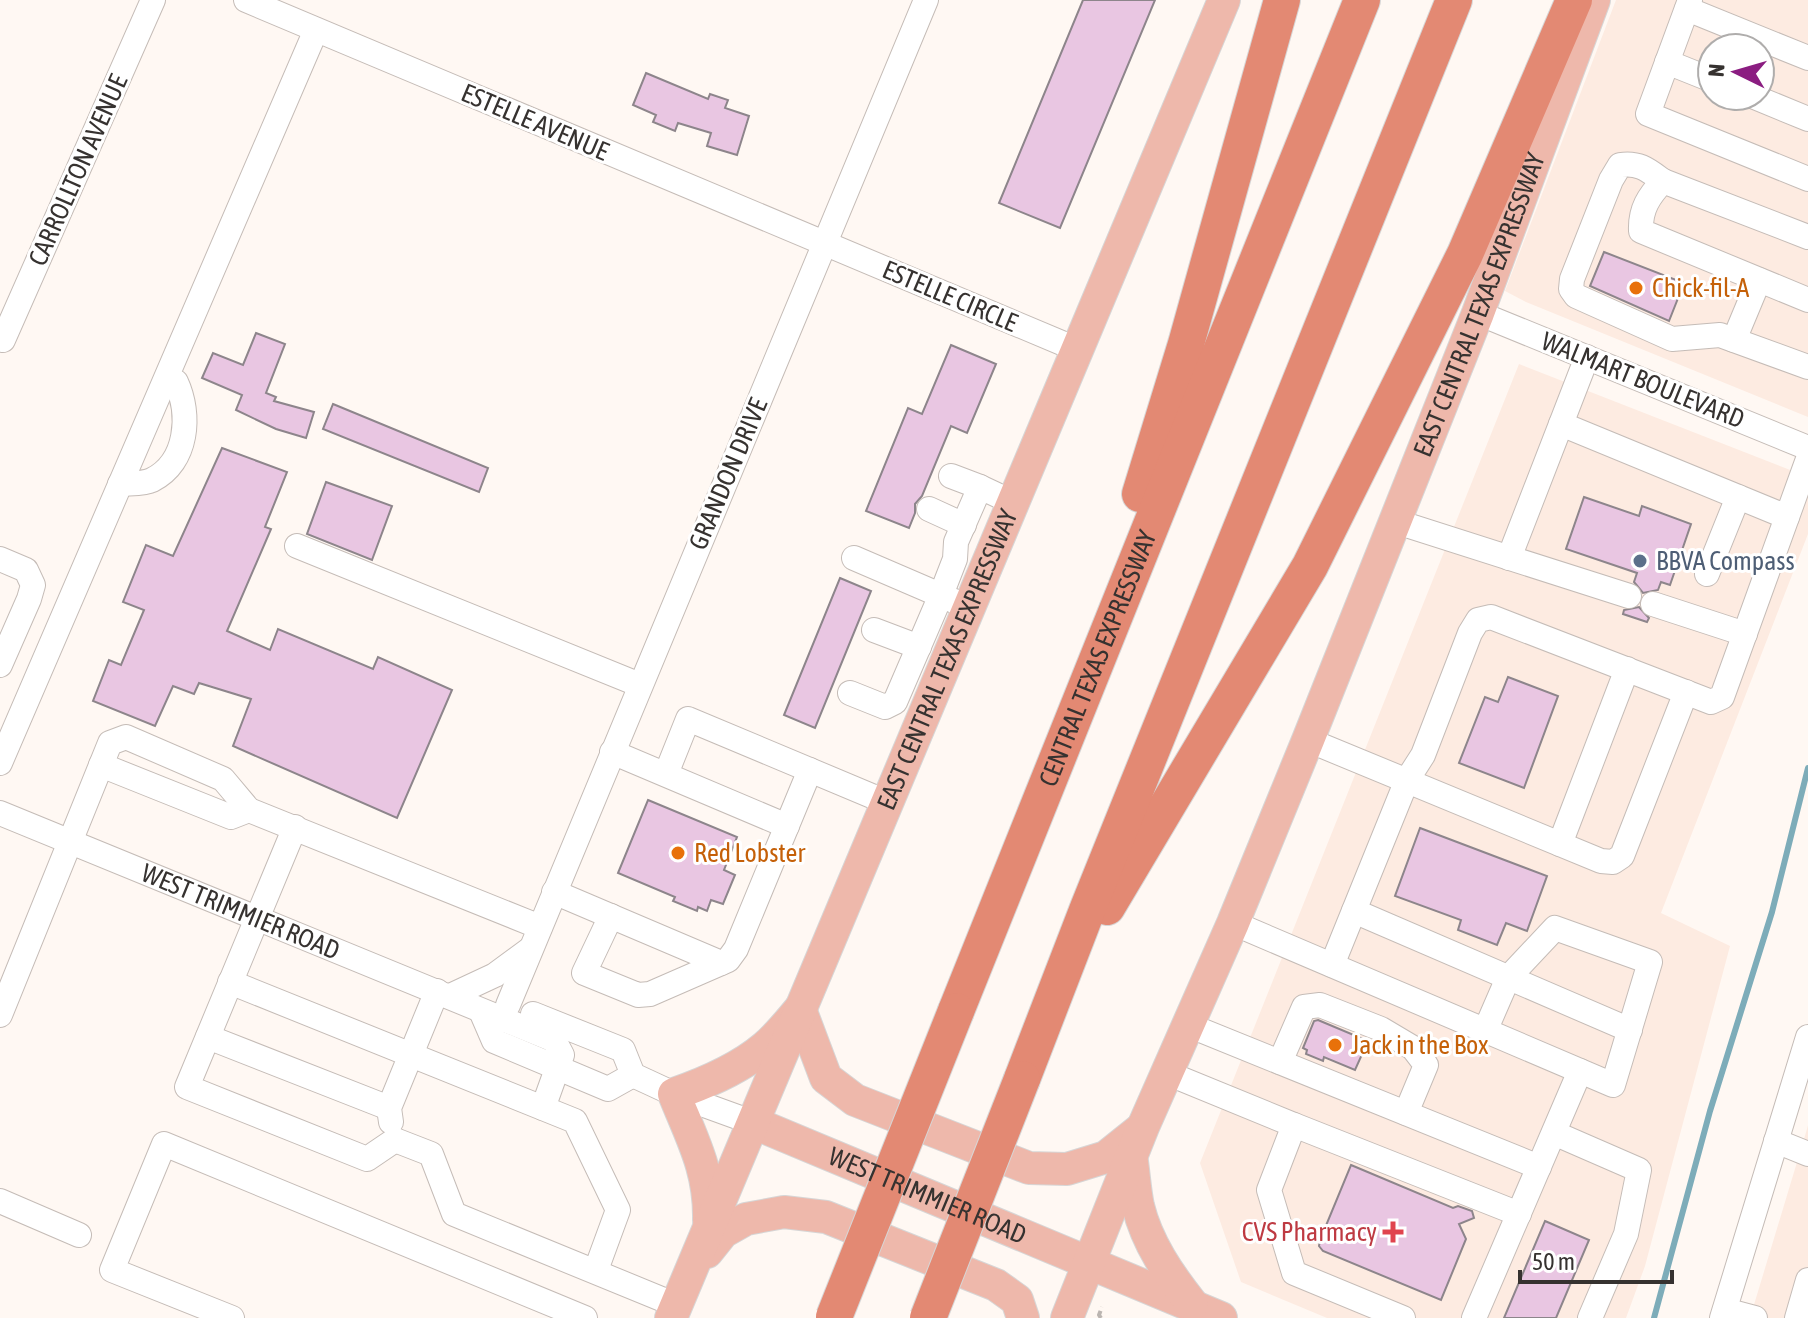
<svg xmlns="http://www.w3.org/2000/svg" width="1808" height="1318" font-family="'Asap Condensed',sans-serif">
<style>
.commercial{fill:#fdebe1;fill-rule:evenodd}
.lines{fill:none;stroke-linecap:round;stroke-linejoin:round}
.stream{stroke:#7dacb9;stroke-width:6}
.building{fill:#e9c6e2;stroke:#8d858b;stroke-width:2}
.minor-casing{stroke:#c5bcb7;stroke-width:26}
.major-casing{stroke:#d7d6d6;stroke-width:34}
.highway-casing{stroke:#d7d6d6;stroke-width:38}
.path{stroke:#bbb5b1;stroke-width:4;stroke-dasharray:8 4;stroke-linecap:butt}
.minor{stroke:#fff;stroke-width:24}
.major{stroke:#eeb8ab;stroke-width:32}
.highway{stroke:#e38973;stroke-width:36}
.highway-bridge-casing{stroke:#d7d6d6;stroke-width:38;stroke-linecap:butt}
.highway-bridge{stroke:#e38973;stroke-width:36}
.food-dot{fill:#e8710a;stroke:#fff;stroke-width:3}
.service-dot{fill:#5c6f8a;stroke:#fff;stroke-width:3}
.health-dot{fill:#e0444e;stroke:#fff;stroke-width:3}
.labels{text-anchor:middle;dominant-baseline:central;stroke-width:6;stroke-linejoin:round;paint-order:stroke}
.street-label{font-size:26px;fill:#363230;stroke:#fff}
.food-label{font-size:26px;fill:#c56008;stroke:#fff;text-anchor:start}
.service-label{font-size:26px;fill:#4e5e75;stroke:#fff;text-anchor:start}
.health-label{font-size:26px;fill:#be3a42;stroke:#fff;text-anchor:end}
</style>
<rect width="100%" height="100%" fill="#fff8f3"/>
<g class="commercial">
<path d="M 1616,0 L 1808,0 L 1808,417 L 1526,302 L 1505,291 ZM 1712,48 L 1760,48 L 1760,96 L 1712,96 Z"/>
<polygon points="1519,364 1808,477 1808,534 1661,913 1730,946 1645,1266 1626,1318 1327,1318 1241,1282 1200,1163"/>
<polygon points="1808,1125 1808,1318 1750,1318 1807,1129"/>
</g>
<g class="lines">
<polyline class="stream" points="1654,1318 1710,1111 1772,912 1808,768"/>
</g>
<g class="building">
<polygon points="1083,0 1155,0 1060,228 999,203"/>
<polygon points="646,73 708,99 710,94 728,100 725,108 749,116 737,155 707,146 711,133 678,123 675,131 653,122 656,115 633,105"/>
<polygon points="1604,252 1684,283 1669,321 1590,286"/>
<polygon points="256,333 285,344 266,393 276,397 274,401 314,412 306,438 276,429 236,410 242,395 202,378 213,353 243,365"/>
<polygon points="951,345 996,364 967,433 951,426 922,496 915,504 915,513 909,528 866,511 908,408 922,414"/>
<polygon points="333,404 488,468 479,492 323,429"/>
<polygon points="222,448 287,472 265,527 271,529 227,631 270,650 278,629 373,669 378,657 452,690 397,818 233,746 251,699 199,683 194,694 173,686 155,726 93,701 109,660 121,665 144,610 123,602 146,545 173,556"/>
<polygon points="326,482 392,506 372,560 307,534"/>
<polygon points="1584,497 1639,516 1642,506 1691,524 1670,585 1661,582 1658,590 1643,593 1634,582 1637,573 1566,549"/>
<polygon points="840,578 871,591 815,728 784,715"/>
<polygon points="1639,607 1649,618 1647,622 1623,614 1624,610"/>
<polygon points="1508,677 1558,696 1524,788 1459,763 1485,697 1498,702"/>
<polygon points="648,800 737,837 724,870 735,875 723,904 711,900 707,911 698,907 697,911 673,901 675,897 618,873"/>
<polygon points="1420,828 1547,876 1527,931 1506,923 1497,945 1458,930 1461,920 1395,896"/>
<polygon points="1318,1020 1368,1041 1355,1070 1324,1057 1323,1061 1306,1054 1307,1050 1303,1048 1314,1021"/>
<polygon points="1351,1165 1453,1208 1458,1206 1472,1211 1474,1218 1459,1224 1466,1239 1441,1300 1323,1251 1319,1246 1320,1240"/>
<polygon points="1545,1221 1589,1240 1556,1318 1504,1318"/>
</g>
<g class="lines">
<g class="minor-casing">
<g id="minor">
<polyline points="246,0 1076,349"/>
<polyline points="1690,0 1648,114 1808,179"/>
<polyline points="1687,9 1808,58"/>
<polyline points="1667,62 1712,80"/>
<polyline points="1752,96 1808,119"/>
<path d="M 1663,181 C 1648,170 1639,162 1620,165 L 1611,180 L 1572,279 L 1571,289 L 1576,296 L 1672,339 L 1720,335 L 1808,367"/>
<path d="M 1808,237 L 1663,181 C 1649,196 1640,209 1641,231 L 1808,300"/>
<polyline points="1478,313 1808,448"/>
<polyline points="3,340 153,0"/>
<polyline points="1734,340 1759,280"/>
<polyline points="1561,424 1787,517"/>
<polyline points="951,476 980,487"/>
<path d="M 120,484 C 130,483 144,484 152,480 C 188,462 191,414 176,382 L 166,380"/>
<polyline points="929,509 964,525"/>
<polyline points="1394,521 1629,596"/>
<polyline points="297,546 640,685"/>
<polyline points="854,558 954,601"/>
<polyline points="1509,558 1587,357"/>
<polyline points="0,559 26,570 33,585 29,599 0,665"/>
<polyline points="1707,574 1738,497"/>
<polyline points="1653,604 1745,634"/>
<polyline points="874,630 919,647"/>
<polyline points="850,693 885,707 895,702 941,595 955,559 956,542 980,487 1012,502"/>
<polyline points="1308,740 1601,861 1613,862 1622,856 1686,692"/>
<polyline points="612,752 787,826"/>
<polyline points="0,763 316,30"/>
<polyline points="101,765 231,817 249,810"/>
<polyline points="666,774 688,719 886,802"/>
<path id="s1" d="M 0,813 L 554,1040 L 562,1055 L 543,1108"/>
<polyline points="295,827 187,1087 367,1159 395,1140"/>
<polyline points="1560,844 1627,669"/>
<polyline points="554,892 721,963"/>
<polyline points="1354,911 1630,1030"/>
<polyline points="611,916 584,973 638,995 650,994 728,960 736,949 810,770"/>
<polyline points="1233,923 1613,1085 1650,962 1555,928 1508,978 1485,1031"/>
<polyline points="1332,965 1407,780 1423,755 1470,633 1478,620 1491,617 1711,702 1722,697 1808,459"/>
<polyline points="230,982 575,1121 618,1210 596,1270"/>
<polyline points="450,996 495,975 529,950"/>
<polyline points="508,1005 926,0"/>
<polyline points="481,1011 494,1041 608,1089 633,1075"/>
<polyline points="533,1014 623,1050 633,1075 674,1094 754,1123"/>
<polyline points="0,1015 110,743 126,737 223,779 249,810 540,927"/>
<polyline points="1188,1025 1539,1167"/>
<polyline points="208,1037 389,1108"/>
<polyline points="1280,1062 1304,1007 1320,1005 1381,1029 1413,1048 1426,1065 1406,1113"/>
<polyline points="1167,1073 1294,1125 1269,1190 1294,1273 1403,1318"/>
<polyline points="391,1122 389,1108 437,991"/>
<polyline points="1294,1125 1519,1214"/>
<polyline points="1554,1133 1639,1170 1626,1234 1590,1318"/>
<polyline points="395,1140 431,1154 454,1214 676,1305"/>
<polyline points="1776,1141 1808,1154"/>
<polyline points="0,1201 79,1235"/>
<polyline points="1725,1310 1755,1318"/>
<polyline points="232,1318 112,1270 164,1144 585,1318"/>
<polyline points="1474,1318 1580,1071"/>
<polyline points="1722,1318 1808,1037"/>
<polyline points="1797,1318 1808,1280"/>
</g>
</g>
<g class="major-casing">
<g id="major">
<path id="s2" d="M 754,1123 L 1221,1318"/>
<path d="M 1132,1162 C 1134,1176 1135,1192 1138,1206 C 1147,1243 1169,1275 1192,1304"/>
<path d="M 709,1220 C 710,1170 692,1139 674,1094 C 706,1083 739,1069 765,1047 C 778,1036 789,1022 800,1009 L 826,1078 L 855,1100 L 1029,1168 L 1067,1169 L 1106,1157 L 1141,1129"/>
<polyline points="707,1252 723,1232 746,1219 784,1212 826,1217 996,1285 1017,1300 1023,1318"/>
<path id="s3" d="M 671,1318 L 1224,0"/>
<path id="s4" d="M 1067,1318 L 1143,1127 L 1233,923 L 1308,740 L 1478,313 L 1594,0"/>
</g>
</g>
<g class="highway-casing">
<g id="highway">
<polyline points="1140,494 1186,344 1282,0"/>
<polyline points="1107,907 1310,566 1465,254 1574,0"/>
<path id="s5" d="M 956,1011 L 1362,0"/>
<polyline points="1022,1079 1088,908 1454,0"/>
</g>
</g>
<polyline class="path" points="1101,1318 1099,1315 1102,1307"/>
<use href="#minor" class="minor"/>
<use href="#major" class="major"/>
<use href="#highway" class="highway"/>
<g class="highway-bridge-casing">
<g id="highway-bridge">
<polyline points="834,1317 956,1011"/>
<polyline points="928,1318 1022,1079"/>
</g>
</g>
<use href="#highway-bridge" class="highway-bridge"/>
</g>
<g class="food-dot">
<circle cx="1636" cy="288" r="8"/>
<circle cx="678" cy="853" r="8"/>
<circle cx="1335" cy="1045" r="8"/>
</g>
<circle class="service-dot" cx="1640" cy="561" r="8"/>
<path class="health-dot" d="M1389 1220h8v8h8v8h-8v8h-8v-8h-8v-8h8z"/>
<g class="labels">
<g class="street-label">
<text transform="translate(535 122) rotate(23)">ESTELLE AVENUE</text>
<text transform="translate(78 170) rotate(-66)">CARROLLTON AVENUE</text>
<text transform="translate(950 296) rotate(23)">ESTELLE CIRCLE</text>
<text stroke="none"><textPath href="#s4" startOffset="1094">EAST CENTRAL TEXAS EXPRESSWAY</textPath></text>
<text transform="translate(1643 380) rotate(22)">WALMART BOULEVARD</text>
<text transform="translate(728 474) rotate(-67)">GRANDON DRIVE</text>
<text stroke="none"><textPath href="#s3" startOffset="714">EAST CENTRAL TEXAS EXPRESSWAY</textPath></text>
<text stroke="none"><textPath href="#s5" startOffset="380">CENTRAL TEXAS EXPRESSWAY</textPath></text>
<text stroke="none"><textPath href="#s1" startOffset="260">WEST TRIMMIER ROAD</textPath></text>
<text stroke="none"><textPath href="#s2" startOffset="188">WEST TRIMMIER ROAD</textPath></text>
</g>
<g class="food-label">
<text x="1652" y="288">Chick-fil-A</text>
<text x="694" y="853">Red Lobster</text>
<text x="1351" y="1045">Jack in the Box</text>
</g>
<g class="service-label">
<text x="1656" y="561">BBVA Compass</text>
</g>
<g class="health-label">
<text x="1377" y="1232">CVS Pharmacy</text>
</g>
</g>
<g transform="translate(1736 72) rotate(275)"><circle r="38" fill="#ffffff" stroke="#afadac" stroke-width="2"/>
<path d="M0-6L14 30L0 20L-14 30Z" fill="#8b1d81"/>
<text y="-12" font-size="22" font-weight="bold" text-anchor="middle" fill="#363230">N</text>
</g>
<path d="M1520 1270v12h152v-12" fill="none" stroke="#363230" stroke-width="4"/>
<text x="1532" y="1270" font-size="24" fill="#363230" stroke="#ffffff" stroke-width="6" paint-order="stroke">50 m</text>
</svg>
